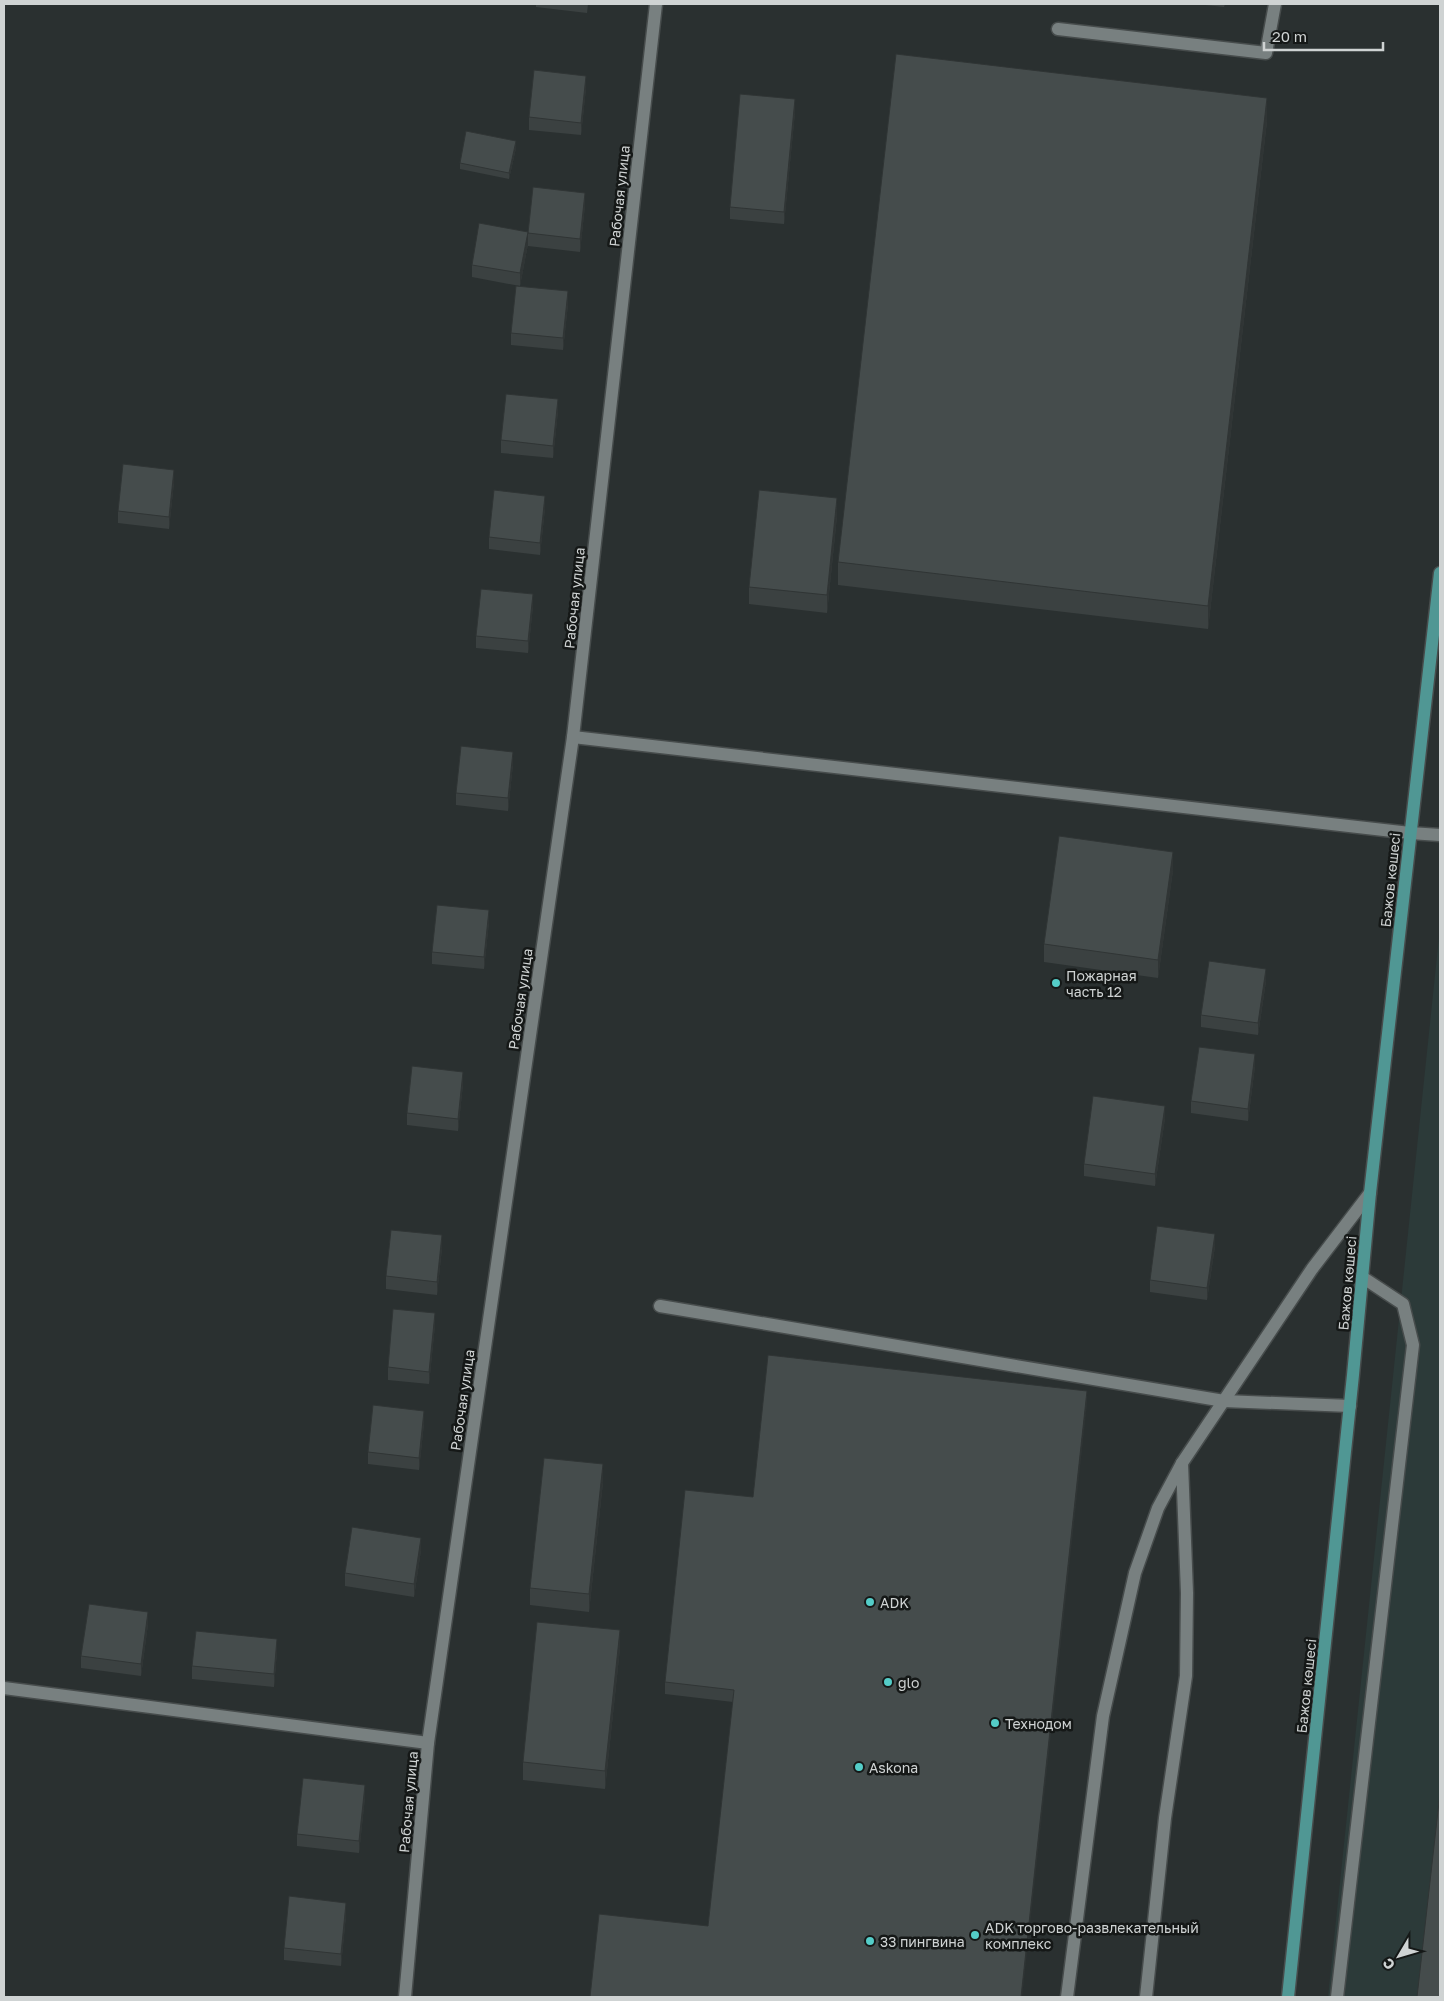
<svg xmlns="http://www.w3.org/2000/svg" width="1444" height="2001" font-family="'Golos Text',sans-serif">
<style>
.built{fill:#2c3a39}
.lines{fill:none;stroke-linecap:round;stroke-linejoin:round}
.lane-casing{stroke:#474c4c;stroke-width:15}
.street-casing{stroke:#474c4c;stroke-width:15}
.primary-casing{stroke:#474c4c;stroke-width:15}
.lane{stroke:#788080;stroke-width:12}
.street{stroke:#788080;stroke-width:12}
.primary{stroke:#509794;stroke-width:12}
.wall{fill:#3b4141}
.shaded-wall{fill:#303535}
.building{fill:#454c4c;stroke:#303535}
.poi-dot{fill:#54cdc8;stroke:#151817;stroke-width:2}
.labels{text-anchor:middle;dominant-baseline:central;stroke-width:5;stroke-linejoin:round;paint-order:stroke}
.street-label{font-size:14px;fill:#cfd3d3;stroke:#151817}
.poi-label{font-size:14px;fill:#cfd3d3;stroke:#151817;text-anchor:start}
</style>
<rect width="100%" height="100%" fill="#2a3030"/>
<polygon class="built" points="1440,928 1440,1997 1328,1997"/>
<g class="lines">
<g class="lane-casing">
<g id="lane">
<polyline points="1058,29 1266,53 1275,4"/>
<polyline points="573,737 1410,833 1440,835"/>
<polyline points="660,1306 1224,1401 1350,1406"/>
<polyline points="1067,1997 1103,1716 1135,1573 1158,1508 1182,1463 1312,1269 1370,1193"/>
<polyline points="1146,1997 1165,1818 1186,1676 1187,1593 1182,1463"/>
<polyline points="1337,1997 1413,1345 1403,1304 1362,1277"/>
</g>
</g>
<g class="street-casing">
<g id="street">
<polyline points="4,1688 428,1743"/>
<polyline points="405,1997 428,1743 573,737 656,4"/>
</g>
</g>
<g class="primary-casing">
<polyline id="primary" points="1288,1997 1353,1375 1370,1193 1440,573"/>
</g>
<use href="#lane" class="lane"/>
<use href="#street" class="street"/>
<use href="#primary" class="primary"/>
</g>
<g class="wall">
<polygon points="536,4 588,4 587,13 536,7"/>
<polygon points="1196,4 1225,4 1224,7"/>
<polygon points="586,88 581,135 529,130 529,117"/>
<polygon points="795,112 784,224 730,219 730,207"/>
<polygon points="1267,121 1208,629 838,585 838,562"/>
<polygon points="516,148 509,179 460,169 460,163"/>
<polygon points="585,205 580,252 528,246 528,233"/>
<polygon points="528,244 520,286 472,277 472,265"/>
<polygon points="568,304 563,350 511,345 511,333"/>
<polygon points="558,411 553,458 501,453 501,440"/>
<polygon points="174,482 169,529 118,523 118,511"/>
<polygon points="545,508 540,555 489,549 489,537"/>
<polygon points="837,516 827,613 749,604 749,587"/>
<polygon points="533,606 528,653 476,648 476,636"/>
<polygon points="513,764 508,811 456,805 456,793"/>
<polygon points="1173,870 1158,978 1044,962 1044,944"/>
<polygon points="489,922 484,969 432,964 432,952"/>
<polygon points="1266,981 1258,1035 1201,1027 1201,1015"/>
<polygon points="1255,1066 1248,1121 1191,1113 1191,1101"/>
<polygon points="463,1084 458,1131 407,1125 407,1113"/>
<polygon points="1165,1118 1155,1186 1084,1176 1084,1164"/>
<polygon points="1215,1246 1207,1300 1150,1292 1150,1280"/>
<polygon points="442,1248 437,1295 386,1289 386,1276"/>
<polygon points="435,1325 429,1384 388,1380 388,1367"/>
<polygon points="1087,1403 708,1926 733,1702 665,1694 665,1682 753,1497"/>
<polygon points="424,1423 419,1470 368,1464 368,1452"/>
<polygon points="603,1482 589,1612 530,1605 530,1588"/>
<polygon points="421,1550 414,1597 345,1586 345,1573"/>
<polygon points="148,1624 141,1676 81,1668 81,1656"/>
<polygon points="620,1648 605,1789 523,1780 523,1762"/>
<polygon points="277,1651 274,1687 192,1679 192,1666"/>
<polygon points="365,1797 359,1853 297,1846 297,1834"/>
<polygon points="346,1915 341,1966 284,1960 284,1948"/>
</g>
<g class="shaded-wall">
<polygon points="586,76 586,88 581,135 581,123"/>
<polygon points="1267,98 1267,121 1208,629 1208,606"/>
<polygon points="795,99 795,112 784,224 784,212"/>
<polygon points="516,141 516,148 509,179 509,173"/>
<polygon points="585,193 585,205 580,252 580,239"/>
<polygon points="528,232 528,244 520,286 520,273"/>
<polygon points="568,291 568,304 563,350 563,338"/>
<polygon points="558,399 558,411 553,458 553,446"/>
<polygon points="174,470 174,482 169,529 169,517"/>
<polygon points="545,496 545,508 540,555 540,543"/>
<polygon points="837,498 837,516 827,613 827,595"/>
<polygon points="533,594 533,606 528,653 528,641"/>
<polygon points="513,752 513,764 508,811 508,798"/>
<polygon points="1173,852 1173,870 1158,978 1158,960"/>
<polygon points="489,910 489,922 484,969 484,957"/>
<polygon points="1266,969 1266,981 1258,1035 1258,1023"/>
<polygon points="1255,1054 1255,1066 1248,1121 1248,1109"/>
<polygon points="463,1072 463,1084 458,1131 458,1119"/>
<polygon points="1165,1106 1165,1118 1155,1186 1155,1174"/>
<polygon points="1215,1234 1215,1246 1207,1300 1207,1288"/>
<polygon points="442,1235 442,1248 437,1295 437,1282"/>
<polygon points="435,1313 435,1325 429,1384 429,1372"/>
<polygon points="1087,1391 1087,1403 1022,1997 1021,1997"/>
<polygon points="424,1411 424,1423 419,1470 419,1458"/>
<polygon points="603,1464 603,1482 589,1612 589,1594"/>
<polygon points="421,1538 421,1550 414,1597 414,1584"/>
<polygon points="148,1612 148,1624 141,1676 141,1664"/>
<polygon points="620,1630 620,1648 605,1789 605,1771"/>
<polygon points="277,1639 277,1651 274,1687 274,1674"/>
<polygon points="365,1785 365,1797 359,1853 359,1841"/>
<polygon points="346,1903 346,1915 341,1966 341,1954"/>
</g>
<g class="building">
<polygon points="896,54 1267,98 1208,606 838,562"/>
<polygon points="534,70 586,76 581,123 529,117"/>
<polygon points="740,94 795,99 784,212 730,207"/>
<polygon points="466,131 516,141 509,173 460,163"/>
<polygon points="533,187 585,193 580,239 528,233"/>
<polygon points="479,223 528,232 520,273 472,265"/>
<polygon points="516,286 568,291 563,338 511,333"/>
<polygon points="506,394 558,399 553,446 501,440"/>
<polygon points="123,464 174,470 169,517 118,511"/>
<polygon points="494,490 545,496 540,543 489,537"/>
<polygon points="759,490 837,498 827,595 749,587"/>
<polygon points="481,589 533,594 528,641 476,636"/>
<polygon points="461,746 513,752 508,798 456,793"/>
<polygon points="1059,836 1173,852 1158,960 1044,944"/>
<polygon points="437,905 489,910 484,957 432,952"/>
<polygon points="1209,961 1266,969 1258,1023 1201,1015"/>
<polygon points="1199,1047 1255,1054 1248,1109 1191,1101"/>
<polygon points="412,1066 463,1072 458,1119 407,1113"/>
<polygon points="1093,1096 1165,1106 1155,1174 1084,1164"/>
<polygon points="1157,1226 1215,1234 1207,1288 1150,1280"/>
<polygon points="391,1230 442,1235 437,1282 386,1276"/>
<polygon points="393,1309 435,1313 429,1372 388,1367"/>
<polygon points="768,1355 1087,1391 1021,1997 590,1997 599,1914 708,1926 734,1690 665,1682 685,1490 753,1497"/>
<polygon points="373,1405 424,1411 419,1458 368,1452"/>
<polygon points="544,1458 603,1464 589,1594 530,1588"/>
<polygon points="352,1527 421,1538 414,1584 345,1573"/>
<polygon points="89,1604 148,1612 141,1664 81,1656"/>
<polygon points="537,1622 620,1630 605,1771 523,1762"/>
<polygon points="196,1631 277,1639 274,1674 192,1666"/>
<polygon points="303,1778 365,1785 359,1841 297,1834"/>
<polygon points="1440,1793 1440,1997 1417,1997"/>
<polygon points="289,1896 346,1903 341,1954 284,1948"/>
</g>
<g class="poi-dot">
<circle cx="1056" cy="983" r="5"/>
<circle cx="870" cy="1602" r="5"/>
<circle cx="888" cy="1682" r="5"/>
<circle cx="995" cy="1723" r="5"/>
<circle cx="859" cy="1767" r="5"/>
<circle cx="975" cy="1935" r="5"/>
<circle cx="870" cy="1941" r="5"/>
</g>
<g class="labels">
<g class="street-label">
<text transform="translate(619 196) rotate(-84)">Рабочая улица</text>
<text transform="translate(574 598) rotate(-84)">Рабочая улица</text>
<text transform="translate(1390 880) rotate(-84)">Бажов көшесі</text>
<text transform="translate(520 999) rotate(-82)">Рабочая улица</text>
<text transform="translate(1347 1283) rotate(-85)">Бажов көшесі</text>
<text transform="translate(462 1400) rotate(-82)">Рабочая улица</text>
<text transform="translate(1306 1686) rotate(-84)">Бажов көшесі</text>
<text transform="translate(408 1802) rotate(-85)">Рабочая улица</text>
</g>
<g class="poi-label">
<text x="1066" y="975">Пожарная<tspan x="1066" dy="16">часть 12</tspan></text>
<text x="880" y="1602">ADK</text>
<text x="898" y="1682">glo</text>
<text x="1005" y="1723">Технодом</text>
<text x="869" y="1767">Askona</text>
<text x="985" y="1927">ADK торгово-развлекательный<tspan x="985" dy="16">комплекс</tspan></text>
<text x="880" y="1941">33 пингвина</text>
</g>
</g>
<rect width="1444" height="2001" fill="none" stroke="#cfd3d3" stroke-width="10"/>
<g transform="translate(1399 1956) rotate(232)" stroke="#151817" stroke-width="4" paint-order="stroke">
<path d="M0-4L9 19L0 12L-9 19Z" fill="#cfd3d3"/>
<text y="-8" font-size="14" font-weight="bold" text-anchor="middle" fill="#cfd3d3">С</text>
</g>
<path d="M1264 42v8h119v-8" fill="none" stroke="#cfd3d3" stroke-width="2.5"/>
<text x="1272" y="42" font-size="15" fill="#cfd3d3" stroke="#151817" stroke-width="4" paint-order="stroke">20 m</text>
</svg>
